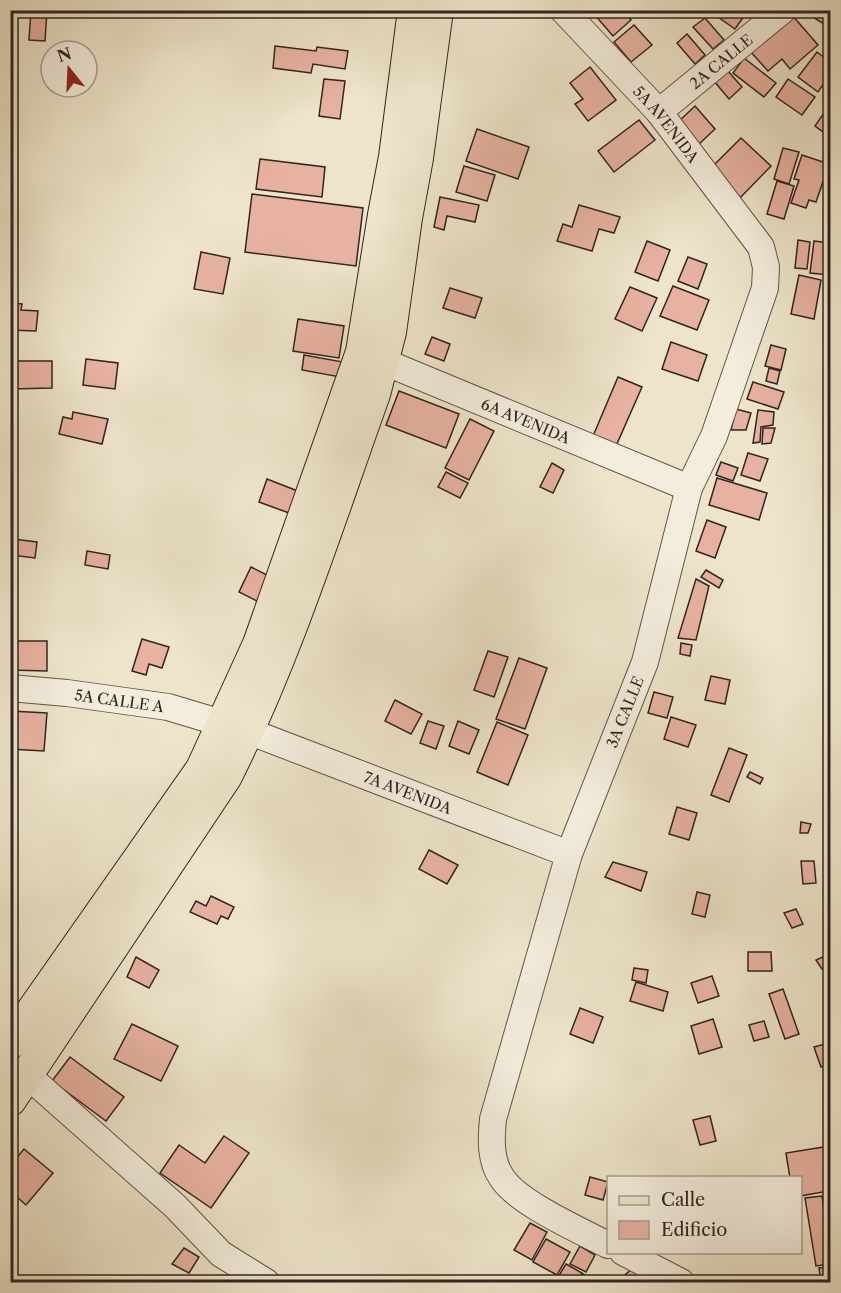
<svg xmlns="http://www.w3.org/2000/svg" width="841" height="1293" font-family="'Libre Caslon Text',serif">
<style>
.building{fill:#e7b2a1;stroke:#322420;stroke-width:1.5}
.lines{fill:none;stroke-linecap:round;stroke-linejoin:round}
.minor-casing{stroke:#61544a;stroke-width:28}
.major-casing{stroke:#322420;stroke-width:34}
.minor{stroke:#f3eddd;stroke-width:26}
.major{stroke:#ede4ca;stroke-width:32}
.labels{text-anchor:middle;dominant-baseline:central;stroke-width:6;stroke-linejoin:round;paint-order:stroke}
.street-label{font-size:15px;fill:#322420;stroke:#f3eddd}
</style>
<rect width="100%" height="100%" fill="#ede4ca"/>
<filter id="stains"><feTurbulence type="fractalNoise" baseFrequency=".00333" numOctaves="4"/><feColorMatrix values="0 0 0 0 .2 0 0 0 0 .09 0 0 0 0 .02 0 0 0 .5 -.17"/></filter>
<radialGradient id="worn" r=".72"><stop offset=".6" stop-color="#630" stop-opacity="0"/><stop offset="1" stop-color="#630" stop-opacity=".3"/></radialGradient>
<g class="building">
<polygon points="31,10 47,10 45,41 29,40"/>
<polygon points="597,10 631,10 626,14 631,20 613,36 594,14"/>
<polygon points="708,10 745,10 747,12 735,29"/>
<polygon points="806,10 830,10 830,28 805,12"/>
<polygon points="792,15 818,45 790,69 782,59 768,71 750,51"/>
<polygon points="705,18 724,40 713,49 693,27"/>
<polygon points="634,25 652,45 631,62 614,42"/>
<polygon points="687,34 705,55 695,64 677,43"/>
<polygon points="275,46 316,51 317,47 348,51 345,69 313,64 311,73 273,68"/>
<polygon points="817,52 830,62 830,74 818,92 798,77"/>
<polygon points="744,58 776,83 764,97 733,73"/>
<polygon points="590,67 616,100 588,121 575,104 583,99 570,83"/>
<polygon points="727,70 742,87 729,99 714,81"/>
<polygon points="324,79 345,81 340,119 319,116"/>
<polygon points="788,79 815,97 802,115 776,97"/>
<polygon points="830,104 830,137 815,126"/>
<polygon points="695,106 715,129 697,146 676,124"/>
<polygon points="639,120 655,140 614,172 598,151"/>
<polygon points="477,129 529,147 518,179 466,161"/>
<polygon points="741,138 771,166 739,199 709,170"/>
<polygon points="783,148 799,152 789,184 774,179"/>
<polygon points="802,155 829,164 816,202 809,200 806,208 791,203 799,180 794,179"/>
<polygon points="260,159 325,167 322,197 256,189"/>
<polygon points="464,166 495,175 487,201 456,192"/>
<polygon points="777,181 794,186 784,219 767,214"/>
<polygon points="252,194 363,208 356,266 245,252"/>
<polygon points="440,197 479,205 475,222 447,216 444,230 434,227"/>
<polygon points="579,205 620,217 614,233 599,229 592,251 557,241 563,224 572,227"/>
<polygon points="798,240 810,242 807,269 795,268"/>
<polygon points="647,241 670,250 658,281 635,272"/>
<polygon points="814,241 830,243 830,275 810,273"/>
<polygon points="201,252 230,258 223,294 194,289"/>
<polygon points="688,257 707,264 698,289 678,281"/>
<polygon points="799,275 821,280 814,319 791,314"/>
<polygon points="673,286 709,300 697,330 660,316"/>
<polygon points="630,287 657,298 642,331 615,319"/>
<polygon points="450,288 482,298 475,318 443,308"/>
<polygon points="10,303 22,304 21,310 38,311 36,331 10,330"/>
<polygon points="298,319 344,326 339,358 293,351"/>
<polygon points="432,337 450,344 444,361 425,354"/>
<polygon points="671,342 707,355 698,381 662,369"/>
<polygon points="771,345 786,349 781,370 765,366"/>
<polygon points="304,355 343,362 340,377 302,370"/>
<polygon points="86,359 118,363 115,389 83,385"/>
<polygon points="11,361 52,361 52,388 11,389"/>
<polygon points="769,368 780,371 777,384 766,381"/>
<polygon points="618,377 642,387 616,446 593,436"/>
<polygon points="753,382 784,392 778,409 747,399"/>
<polygon points="399,391 459,414 446,448 386,425"/>
<polygon points="736,409 751,413 746,430 731,430"/>
<polygon points="758,410 774,412 773,425 761,427 760,442 753,443"/>
<polygon points="73,412 108,419 102,444 59,434 63,417 72,419"/>
<polygon points="470,419 494,431 469,480 445,468"/>
<polygon points="763,428 775,428 771,443 762,444"/>
<polygon points="748,453 768,459 760,481 741,475"/>
<polygon points="721,462 738,468 733,481 716,475"/>
<polygon points="552,463 564,470 553,493 540,487"/>
<polygon points="446,472 468,483 460,498 438,487"/>
<polygon points="717,478 767,493 759,520 709,505"/>
<polygon points="267,479 308,495 300,517 259,502"/>
<polygon points="707,520 726,527 715,558 696,551"/>
<polygon points="13,539 37,542 35,558 12,555"/>
<polygon points="87,551 110,555 108,569 85,565"/>
<polygon points="251,567 269,576 257,601 239,592"/>
<polygon points="706,570 723,580 719,588 701,577"/>
<polygon points="696,579 709,586 696,640 678,638"/>
<polygon points="142,639 169,647 162,668 149,664 146,675 132,671"/>
<polygon points="10,641 47,641 47,671 10,670"/>
<polygon points="681,643 692,645 690,656 680,654"/>
<polygon points="488,651 508,657 494,697 474,690"/>
<polygon points="519,658 547,668 525,729 496,719"/>
<polygon points="711,676 730,680 725,704 705,700"/>
<polygon points="654,692 673,697 667,718 648,713"/>
<polygon points="395,700 422,714 411,734 385,721"/>
<polygon points="10,711 47,713 44,751 10,749"/>
<polygon points="671,717 696,725 688,747 664,739"/>
<polygon points="428,721 444,726 436,749 420,743"/>
<polygon points="458,721 479,730 469,754 449,746"/>
<polygon points="497,722 528,735 508,785 477,772"/>
<polygon points="729,748 747,755 729,802 711,795"/>
<polygon points="10,764 15,764 16,781 10,782"/>
<polygon points="750,772 763,778 760,784 747,777"/>
<polygon points="677,807 697,813 689,840 669,834"/>
<polygon points="801,822 811,824 808,833 800,833"/>
<polygon points="429,850 458,865 447,884 419,869"/>
<polygon points="801,861 814,861 816,883 803,884"/>
<polygon points="613,862 647,872 641,891 605,877"/>
<polygon points="697,892 710,895 705,917 692,914"/>
<polygon points="211,896 234,907 228,919 221,916 217,924 190,912 196,901 206,906"/>
<polygon points="796,909 803,924 792,928 784,913"/>
<polygon points="748,952 771,952 772,971 748,971"/>
<polygon points="827,955 830,964 822,969 816,960"/>
<polygon points="136,957 159,970 149,988 127,977"/>
<polygon points="634,968 648,970 646,983 632,980"/>
<polygon points="712,976 719,996 698,1003 691,983"/>
<polygon points="636,982 668,992 663,1011 630,1001"/>
<polygon points="783,989 799,1034 785,1039 769,994"/>
<polygon points="580,1008 603,1017 593,1043 570,1034"/>
<polygon points="713,1019 722,1047 699,1054 691,1026"/>
<polygon points="764,1021 769,1037 754,1041 749,1025"/>
<polygon points="132,1024 178,1046 161,1081 114,1059"/>
<polygon points="829,1043 830,1064 821,1067 814,1047"/>
<polygon points="70,1057 124,1097 106,1121 52,1081"/>
<polygon points="710,1116 716,1141 700,1145 693,1120"/>
<polygon points="224,1136 249,1153 211,1208 160,1173 179,1145 205,1163"/>
<polygon points="830,1146 830,1167 826,1168 829,1191 800,1196 800,1178 790,1178 786,1153"/>
<polygon points="24,1149 53,1173 26,1205 10,1191 10,1166"/>
<polygon points="590,1177 608,1182 603,1200 585,1195"/>
<polygon points="822,1196 830,1243 830,1264 816,1266 805,1198"/>
<polygon points="830,1202 830,1225 825,1203"/>
<polygon points="530,1223 547,1232 532,1260 514,1250"/>
<polygon points="546,1239 570,1252 557,1275 533,1262"/>
<polygon points="580,1246 595,1255 586,1272 570,1264"/>
<polygon points="184,1248 199,1257 189,1273 172,1264"/>
<polygon points="566,1264 582,1273 576,1282 555,1282"/>
<polygon points="635,1266 648,1280 645,1282 617,1282"/>
<polygon points="830,1267 830,1282 821,1282 819,1268"/>
<polygon points="583,1274 597,1281 597,1282 578,1282"/>
</g>
<g class="lines">
<g class="minor-casing">
<g id="minor">
<path id="s1" d="M 563,10 L 659,112 L 761,247 L 766,267 L 765,288 L 714,436 L 689,488 L 645,662 L 569,854 L 493,1119 C 491,1139 490,1161 502,1178 C 518,1203 581,1231 608,1245"/>
<path id="s2" d="M 659,112 L 783,10"/>
<path id="s3" d="M 365,354 L 689,488"/>
<path id="s4" d="M 10,688 L 67,693 L 168,707 L 248,731 L 569,854"/>
<polyline points="27,1075 175,1206 221,1254 266,1282"/>
<polyline points="623,1252 681,1282"/>
</g>
</g>
<g class="major-casing">
<g id="major">
<polyline points="10,1043 202,769 259,644 362,352 384,215 395,157 414,10"/>
<path d="M 10,1100 L 226,776 C 287,654 328,522 374,394 L 390,332 L 406,218 L 417,158 L 437,10"/>
</g>
</g>
<use href="#minor" class="minor"/>
<use href="#major" class="major"/>
</g>
<g class="labels">
<g class="street-label">
<text stroke="none"><textPath href="#s2" startOffset="80">2A CALLE</textPath></text>
<text stroke="none"><textPath href="#s1" startOffset="154">5A AVENIDA</textPath></text>
<text stroke="none"><textPath href="#s3" startOffset="174">6A AVENIDA</textPath></text>
<text stroke="none"><textPath href="#s4" startOffset="110">5A CALLE A</textPath></text>
<text transform="translate(625 712) rotate(-68)">3A CALLE</text>
<text stroke="none"><textPath href="#s4" startOffset="414">7A AVENIDA</textPath></text>
</g>
</g>
<rect width="841" height="1293" fill="none" stroke="#ede4ca" stroke-width="36"/>
<rect x="12" y="12" width="817" height="1269" fill="none" stroke="#322420" stroke-width="3"/>
<rect x="18" y="18" width="805" height="1257" fill="none" stroke="#322420" stroke-width="1.5"/>
<rect x="607" y="1176" width="195" height="78" fill="#f3eddd" stroke="#a69d91" stroke-width="1.5"/>
<rect x="619" y="1196" width="30" height="9" fill="#ede4ca" stroke="#a69d91" stroke-width="1.5"/>
<text x="661" y="1206" font-size="18" fill="#322420">Calle</text>
<rect x="619" y="1221" width="30" height="18" fill="#e7b2a1" stroke="#a69d91" stroke-width="1.5"/>
<text x="661" y="1236" font-size="18" fill="#322420">Edificio</text>
<g transform="translate(69 69) rotate(342)"><circle r="28" fill="#f3eddd" stroke="#a69d91" stroke-width="1.5"/>
<path d="M0-4.5L10 22L0 15L-10 22Z" fill="#8f2418"/>
<text y="-9" font-size="16" font-weight="bold" text-anchor="middle" fill="#322420">N</text>
</g>
<rect width="100%" height="100%" filter="url(#stains)"/>
<rect width="100%" height="100%" fill="url(#worn)"/>
</svg>
